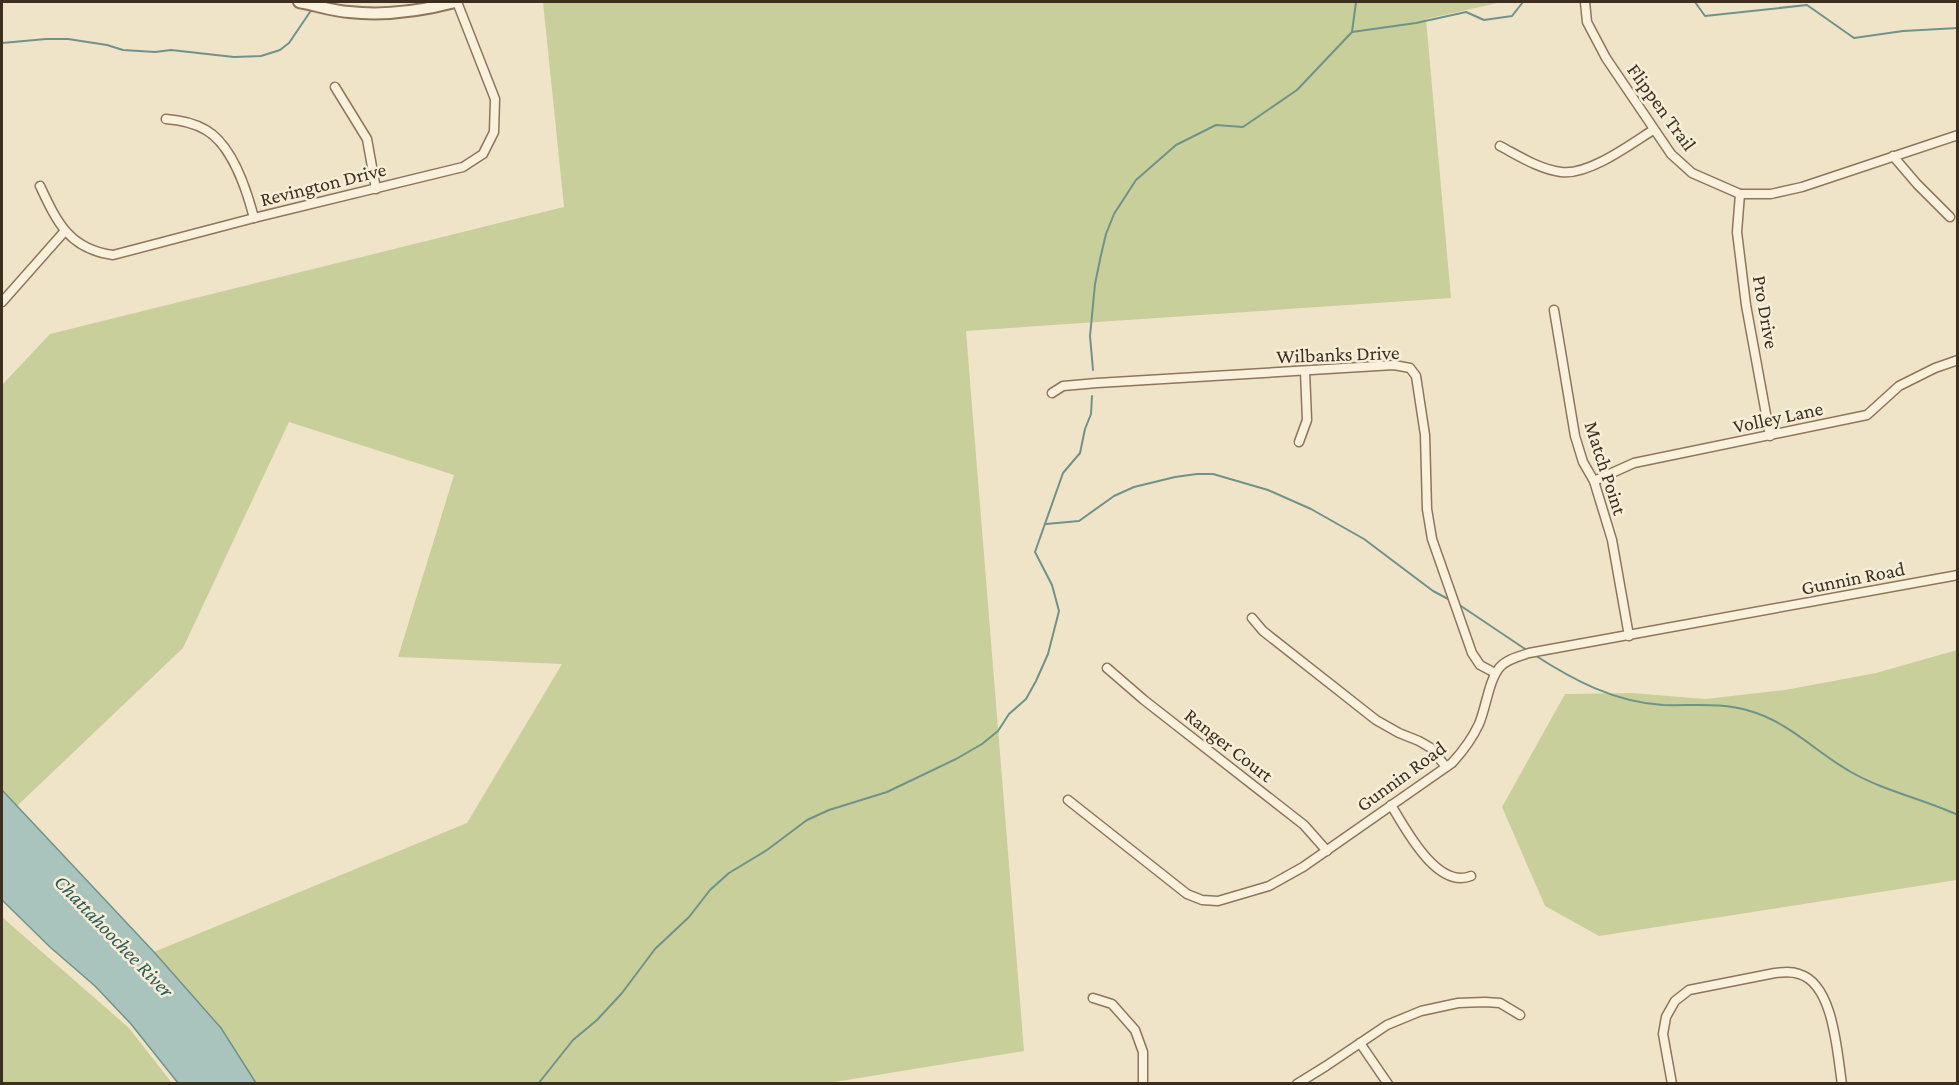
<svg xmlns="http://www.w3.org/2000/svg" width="1959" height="1085" font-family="'Crimson Pro',serif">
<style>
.green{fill:#c9cf9b}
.water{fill:#a9c4bc;stroke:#6f938a;stroke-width:1.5}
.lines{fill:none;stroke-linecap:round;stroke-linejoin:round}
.stream{stroke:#6f938a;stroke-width:2}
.minor-casing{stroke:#8d765c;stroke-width:11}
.tertiary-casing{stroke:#8d765c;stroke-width:14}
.minor{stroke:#faf1dc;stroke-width:8}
.tertiary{stroke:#faf1dc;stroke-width:10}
.labels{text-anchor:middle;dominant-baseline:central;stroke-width:5;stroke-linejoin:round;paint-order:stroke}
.street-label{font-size:20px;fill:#3d2e20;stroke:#f7eed8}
.water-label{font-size:21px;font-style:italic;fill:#2f5d5a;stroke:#f7eed8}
</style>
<rect width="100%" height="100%" fill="#f0e4c8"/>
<g class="green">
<polygon points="543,2 1502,2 1426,19 1451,298 966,331 1024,1051 822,1084 256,1083 221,1028 154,952 467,823 562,664 398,657 454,475 289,422 183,648 17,806 2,790 2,385 50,334 564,207"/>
<polygon points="1957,650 1957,880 1599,936 1545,906 1502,807 1565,694 1632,693 1705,699 1785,690 1876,673"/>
<polygon points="2,917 129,1028 172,1083 2,1083"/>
</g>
<polygon class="water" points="2,790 154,952 221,1028 256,1083 178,1083 131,1024 95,986 50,947 2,900"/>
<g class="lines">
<g class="stream">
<polyline points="1695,2 1705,16 1807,5 1854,38 1903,31 1958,28"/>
<polyline points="1352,32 1416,23 1466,12 1484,20 1512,16 1523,2"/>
<polyline points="2,43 46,39 68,39 107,45 123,50 155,52 171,50 234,57 261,56 280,50 289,43 312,9"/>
<polyline points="1093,370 1090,336 1095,284 1101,255 1106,234 1114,214 1136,180 1176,145 1216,125 1243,127 1297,90 1352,32 1356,2"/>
<polyline points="1046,524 1079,521 1114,496 1134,487 1175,477 1197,474 1213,474 1268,490 1311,509 1364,539 1433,591 1450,600"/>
<polyline points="1458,604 1528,651"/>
<path d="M 1533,654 C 1573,680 1614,702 1663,705 C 1693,706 1721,702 1750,711 C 1789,722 1817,753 1851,772 C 1884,791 1923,799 1958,815"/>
<polyline points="538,1084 573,1040 597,1020 622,993 655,949 689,917 710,890 729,873 767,850 807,820 829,810 887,792 956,759 982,744 998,731 1009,714 1026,699 1036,681 1048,654 1059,611 1052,585 1035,552 1063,473 1080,453 1085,429 1091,414 1092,396"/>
</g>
<g class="minor-casing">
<g id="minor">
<polyline points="1585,2 1587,22 1606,58 1671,154 1692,173 1740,194 1771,194 1802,187 1958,135"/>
<polyline points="335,87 367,139 376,189"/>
<path d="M 166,119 C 180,120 194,123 206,130 C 232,145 247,191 254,218"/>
<path d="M 1500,146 C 1519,156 1539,169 1561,172 C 1588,176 1631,144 1653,130"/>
<polyline points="1893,156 1917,184 1950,217"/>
<path d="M 40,186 C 57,222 69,249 113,255 L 254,218 L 463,167 L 483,154 L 494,132 L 495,99 L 457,2"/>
<polyline points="1740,194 1737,232 1746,305 1770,436"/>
<polyline points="2,302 64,232"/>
<polyline points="1554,310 1575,436 1583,462 1594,481 1612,540 1629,636"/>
<polyline points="1052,393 1063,386 1097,383 1394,365 1410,368 1416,376 1425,435 1427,509 1432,539 1472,653 1480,665 1495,673"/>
<polyline points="1299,442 1307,420 1305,371"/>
<polyline points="1594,481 1634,463 1867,415 1899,386 1935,368 1958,360"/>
<polyline points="1252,618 1263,631 1376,720 1399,733 1419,741 1431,748 1446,767"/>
<polyline points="1107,668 1144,700 1304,825 1327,851"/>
<path d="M 1068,800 L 1187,894 L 1202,900 L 1218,901 L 1269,886 L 1303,867 L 1452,763 C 1463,751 1472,739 1479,724 C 1486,708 1489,679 1500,667 C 1507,659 1520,656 1529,653 L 1958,575"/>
<path d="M 1391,805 C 1405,828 1437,890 1471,876"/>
<polyline points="1093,998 1112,1004 1135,1030 1143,1052 1143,1084"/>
<polyline points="1360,1043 1388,1084"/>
<polyline points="1297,1084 1326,1066 1387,1025 1421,1011 1458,1003 1485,1002 1500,1003 1520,1015"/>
<path d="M 1672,1084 L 1663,1034 L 1666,1017 L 1675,1001 L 1689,990 L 1775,973 C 1783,972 1791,971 1799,974 C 1834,984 1837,1053 1842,1084"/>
</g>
</g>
<g class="tertiary-casing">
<path id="tertiary" d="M 299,2 C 316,5 332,11 349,12 C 385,16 421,11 455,2"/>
</g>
<use href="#minor" class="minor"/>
<use href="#tertiary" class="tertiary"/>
</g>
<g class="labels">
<g class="street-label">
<text transform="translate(1662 107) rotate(54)">Flippen Trail</text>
<text transform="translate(323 184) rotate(-14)">Revington Drive</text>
<text transform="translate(1766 312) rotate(80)">Pro Drive</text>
<text transform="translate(1338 354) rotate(-2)">Wilbanks Drive</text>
<text transform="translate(1778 417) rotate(-12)">Volley Lane</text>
<text transform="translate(1606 468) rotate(72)">Match Point</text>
<text transform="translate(1853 578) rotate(-11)">Gunnin Road</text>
<text transform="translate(1229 745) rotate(38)">Ranger Court</text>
<text transform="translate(1401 776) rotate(-36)">Gunnin Road</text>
</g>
<g class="water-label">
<text transform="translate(114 936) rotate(46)">Chattahoochee River</text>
</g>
</g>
<rect width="1959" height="1085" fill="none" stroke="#3d2e20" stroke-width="6"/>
</svg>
